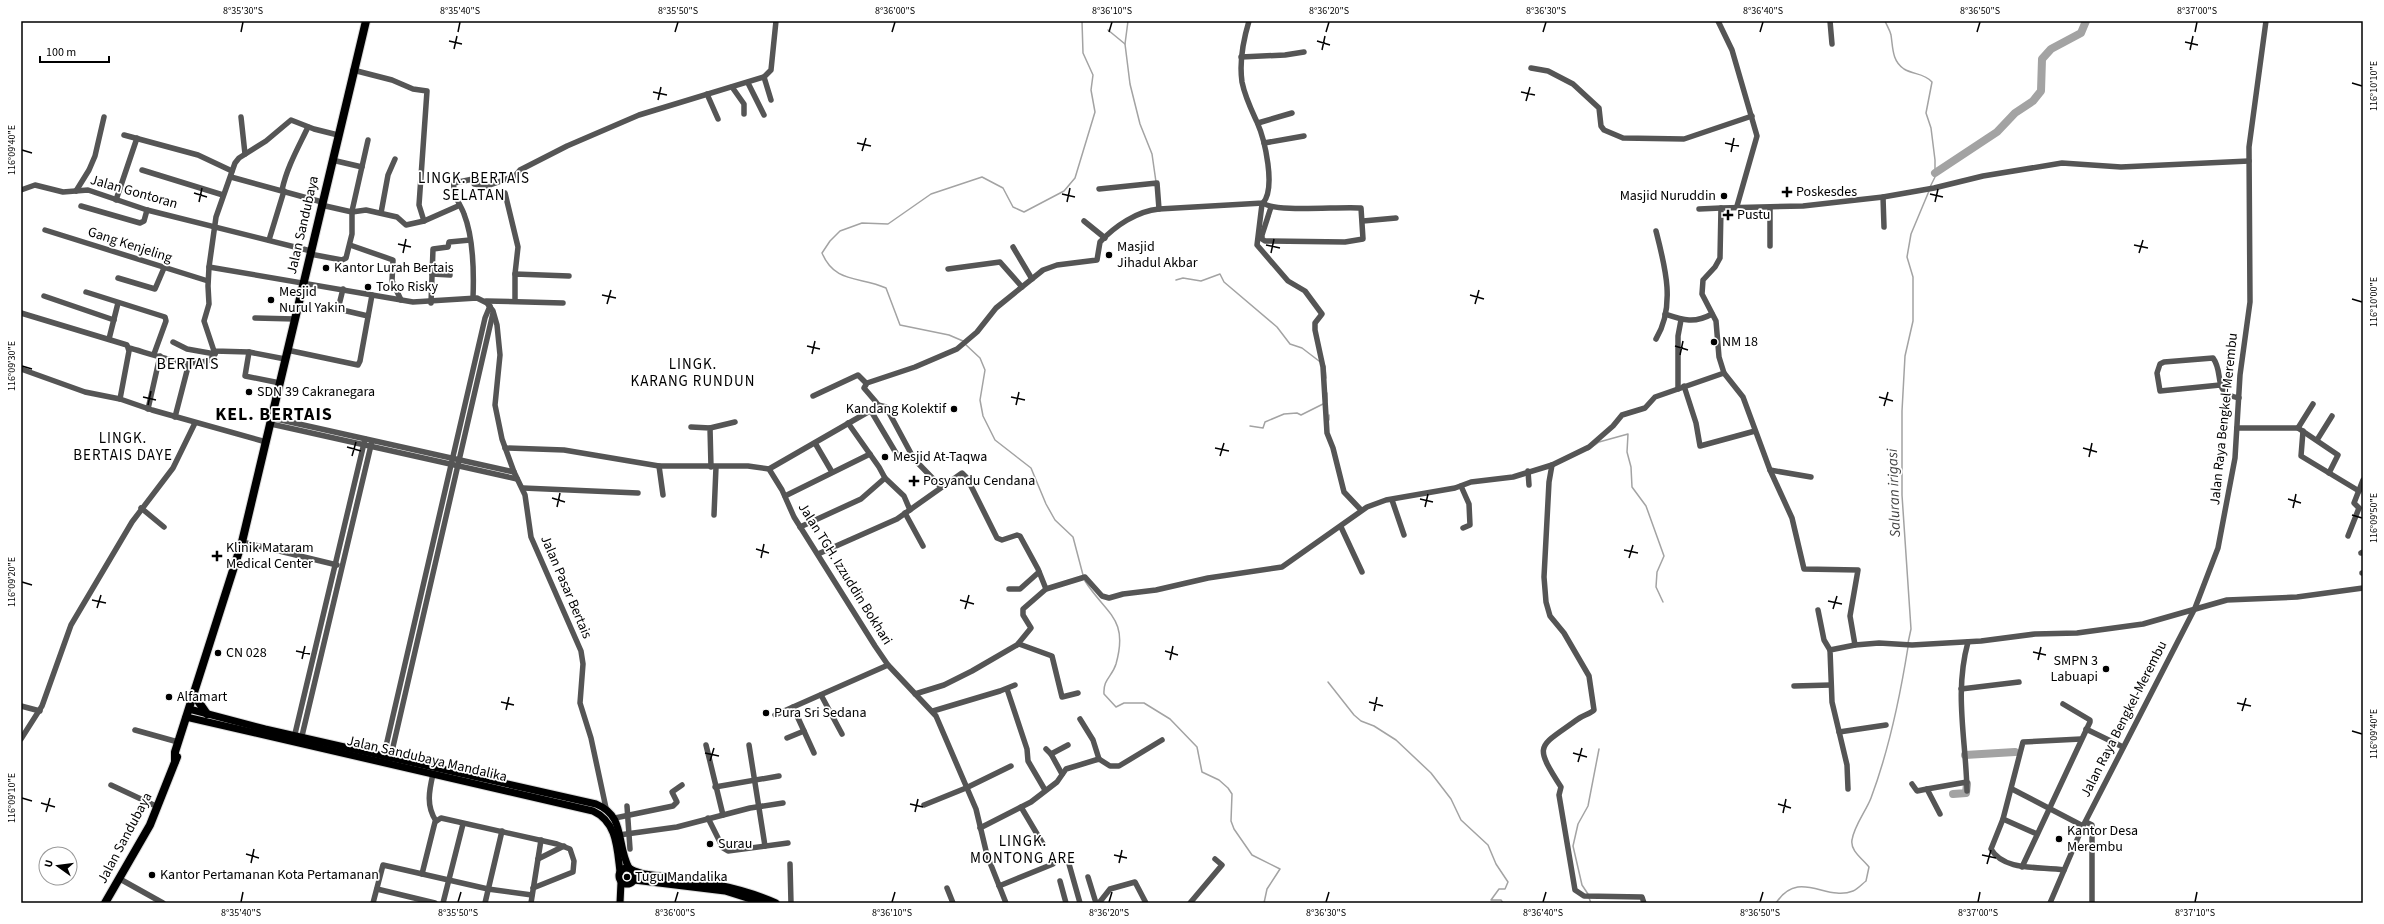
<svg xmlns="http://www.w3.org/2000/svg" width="2384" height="924" font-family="'Source Sans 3',sans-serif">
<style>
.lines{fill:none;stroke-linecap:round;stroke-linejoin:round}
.stream{stroke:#a3a3a3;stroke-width:1.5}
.river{stroke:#a3a3a3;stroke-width:8}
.major-casing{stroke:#dbdbdb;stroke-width:9}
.highway-casing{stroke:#dbdbdb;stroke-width:10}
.minor{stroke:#555;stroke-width:5.5}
.major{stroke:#000;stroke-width:7}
.highway{stroke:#000;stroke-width:8}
.ticks{fill:none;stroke:#000;stroke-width:1.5}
.poi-dot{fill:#000;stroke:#fff;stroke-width:1.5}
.labels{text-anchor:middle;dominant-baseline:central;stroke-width:3.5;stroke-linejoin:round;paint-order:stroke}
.street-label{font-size:14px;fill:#000;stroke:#fff}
.poi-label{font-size:14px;fill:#000;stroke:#fff;text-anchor:start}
.neighbourhood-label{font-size:15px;letter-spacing:1px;fill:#000;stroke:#fff}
.water-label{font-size:15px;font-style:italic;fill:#444;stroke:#fff}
.quarter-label{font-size:16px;letter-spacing:1px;fill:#000;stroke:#fff}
.district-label{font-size:18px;font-weight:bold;letter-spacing:1px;fill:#000;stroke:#fff}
.neatline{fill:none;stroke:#000;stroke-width:1.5}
.ticks-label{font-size:10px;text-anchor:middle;fill:#000}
</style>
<rect width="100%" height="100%" fill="#fff"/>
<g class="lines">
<g class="stream">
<path d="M 1885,21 C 1887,26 1890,30 1891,35 C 1893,48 1892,61 1904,69 C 1914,75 1924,73 1932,82 L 1926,113 L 1931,128 L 1935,160 L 1935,177 L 1930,187"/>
<polyline points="1108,30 1125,44 1130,84 1140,124 1152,154 1156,182"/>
<polyline points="1125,44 1128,21"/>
<polyline points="1176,280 1183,278 1201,281 1220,274 1224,282 1277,327 1290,344 1302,348 1319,361"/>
<path d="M 963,341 L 949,335 L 900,325 L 886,288 C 860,276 835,284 822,253 L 830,241 L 840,231 L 862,223 L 888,224 L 931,194 L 982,177 L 1003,188 L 1013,207 L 1024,212 L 1064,191 L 1075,178 L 1095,112 L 1091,90 L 1093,75 L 1083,53 L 1082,21"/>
<polyline points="965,344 980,358 985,370 980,400 983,416 995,440 1031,468 1046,504 1055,520 1073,537 1083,575"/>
<polyline points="1325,366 1326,378"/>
<polyline points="1327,393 1327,401"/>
<polyline points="1329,415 1329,420"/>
<polyline points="1250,426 1263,428 1265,422 1284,414 1297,413 1301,415 1323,404"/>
<polyline points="1588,450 1599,442 1628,434 1627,452 1631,467 1632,487 1646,506 1664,556 1657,572 1656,587 1663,602"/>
<path d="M 1085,581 C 1106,614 1129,618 1116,664 C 1112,677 1103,679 1104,694 L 1116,707 L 1124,703 L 1144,703 L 1170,719 L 1197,747 L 1202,772 L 1219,780 L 1228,788 L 1232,794 L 1231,821 L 1234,829 L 1252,855 L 1280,869 L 1267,889 L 1264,903"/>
<polyline points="1908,643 1911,629 1902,495 1902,411 1905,356 1913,321 1913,277 1907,257 1911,234 1929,191"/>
<polyline points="1328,682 1354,715 1361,721 1374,726 1396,740 1431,773 1451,799 1461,820 1488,845 1496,864 1508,882 1505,889 1499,889 1491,900 1501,900 1503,903"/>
<polyline points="1588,894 1582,885 1573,846 1578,824 1588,806 1599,749"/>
<polyline points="1589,898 1591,903"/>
<path d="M 1776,903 C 1799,868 1826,902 1853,891 C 1858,889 1862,884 1866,881 L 1869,867 C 1863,859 1850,851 1852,840 C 1854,826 1866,811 1871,798 C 1889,750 1900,697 1908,647"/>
</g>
<g class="river">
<polyline points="1935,173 1997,132 2015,113 2033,101 2041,91 2042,59 2051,49 2081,33 2086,21"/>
<polyline points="1965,755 2015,752"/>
<polyline points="1953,794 1966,793 1967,784"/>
</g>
<g class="major-casing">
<g id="major">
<path d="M 189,709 L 265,729 L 596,804 C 626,816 616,844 629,868"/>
<path d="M 186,717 L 593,811 C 617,822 617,848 620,872"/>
<circle cx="627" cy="876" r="8"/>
<path d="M 632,870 L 644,874 C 690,880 734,884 776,903"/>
<polyline points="634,880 725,891 763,903"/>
<polyline points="620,903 621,882"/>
</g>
</g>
<g class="highway-casing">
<g id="highway">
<polyline points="196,698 207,714"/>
<polyline points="175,761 175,752 242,542 366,21"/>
<polyline points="105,903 150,825 177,757"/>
</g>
</g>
<g class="minor">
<polyline points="1718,21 1732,50 1757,136 1737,206"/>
<polyline points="1830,21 1832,44"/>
<polyline points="1241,57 1285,55 1304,52"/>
<polyline points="1531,68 1548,71 1573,84 1599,108 1601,126 1604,130 1623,138 1684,139 1752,116"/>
<polyline points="353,70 392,80 413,89 427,91 419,205 424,221"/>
<polyline points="764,77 771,100"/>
<polyline points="748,83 764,115"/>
<polyline points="732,87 744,104 744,114"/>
<polyline points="707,94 718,119"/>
<polyline points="241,117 245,154"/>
<polyline points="1258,123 1292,113"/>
<polyline points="124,135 198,155 232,171"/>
<polyline points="1264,143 1304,136"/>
<polyline points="332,160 362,167"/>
<polyline points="142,170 223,195"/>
<polyline points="231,177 322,202"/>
<polyline points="1099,189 1157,183 1159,209"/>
<polyline points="21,190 35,185 63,192 88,190 147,210 311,251"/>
<path d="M 282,190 C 287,167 298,148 308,127"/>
<polyline points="76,191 89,170 95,156 104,117"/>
<polyline points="505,193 518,247 515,274"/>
<polyline points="1883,197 1884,227"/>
<polyline points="116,200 137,138"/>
<path d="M 1263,203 C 1275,213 1342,206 1361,208 L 1363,239 L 1345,242 L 1265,241 L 1262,239 L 1262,235 L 1271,207"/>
<polyline points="1262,204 1257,245 1288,281 1305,291 1322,314 1315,323 1315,330 1323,367 1327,433 1333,448 1344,492 1361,510"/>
<polyline points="321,205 352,212 366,210 397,217 406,225 424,221 458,206"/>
<polyline points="81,206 140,223 144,221 147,210"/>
<polyline points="1770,208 1770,246"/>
<polyline points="1699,209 1721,208"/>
<polyline points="381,213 388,175 395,159"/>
<polyline points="1084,221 1105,238"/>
<polyline points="1363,221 1396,218"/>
<polyline points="45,230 208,281"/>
<path d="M 1656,231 C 1665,266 1676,306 1656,339"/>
<polyline points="269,240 284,191"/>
<polyline points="350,245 393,260 392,281 401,300"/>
<polyline points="1013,247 1032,279"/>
<polyline points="310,254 342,260 346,258 352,234 352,211 368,140"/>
<polyline points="209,267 413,302 477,298 487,303 493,311 497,325 500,355 495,405 502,439 514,472 525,495 531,537 581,651 583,664 580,703 591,738 606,808"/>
<polyline points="948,269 1000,262 1022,287"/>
<polyline points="432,274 450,275"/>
<polyline points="118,278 155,289 164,268"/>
<polyline points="343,289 338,309 368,316"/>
<polyline points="86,292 165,317 166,321 154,354"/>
<polyline points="44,296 114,320"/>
<path d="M 473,298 C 474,272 474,239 464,214 C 461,205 452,195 454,183 L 473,179 L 474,184 L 487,186 L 515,176 L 520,170 L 567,146 L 639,115 L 764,77 L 771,70 L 776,21"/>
<polyline points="486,301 563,303"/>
<polyline points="515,301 515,274 569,276"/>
<polyline points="431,303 433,249 448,247 449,242 470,240"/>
<polyline points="21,313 127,345 129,351 120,399"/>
<path d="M 1665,314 C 1683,320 1694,324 1712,314"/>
<polyline points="255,318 295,319"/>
<polyline points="109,339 118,303"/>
<polyline points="173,342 187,349 215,354 216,352"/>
<path d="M 129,348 C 147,352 204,375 215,354"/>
<polyline points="287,350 358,365 360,361 372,295"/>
<polyline points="249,352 245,376 280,383"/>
<polyline points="285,359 249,352 214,351 204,321 209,304 208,286 209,267 216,217 235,163 239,158 266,141 291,120 314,129 338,135"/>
<polyline points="21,369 85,392 120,399 152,410 266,442"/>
<path d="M 2220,385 L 2160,391 L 2157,373 L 2160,364 L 2164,362 L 2213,358 C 2225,374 2211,393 2239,398"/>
<polyline points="1684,386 1696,423 1700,446 1755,431"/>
<polyline points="1678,389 1678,336 1681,320"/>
<polyline points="813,396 858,375 866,383"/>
<polyline points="878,405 886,407 914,459 941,487"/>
<polyline points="148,409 160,356"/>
<polyline points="871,411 896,453"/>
<polyline points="175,417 189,363"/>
<polyline points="272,418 514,472"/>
<polyline points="848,423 879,467 885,478 904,496 910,510"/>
<polyline points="271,424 517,479"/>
<polyline points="691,427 710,428 711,467"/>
<polyline points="710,428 735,422"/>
<polyline points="2237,428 2298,428 2338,455 2329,473"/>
<polyline points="2298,428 2313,404"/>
<polyline points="2303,431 2301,456 2359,491"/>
<polyline points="2317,440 2332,416"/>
<polyline points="815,443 832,472"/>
<polyline points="505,448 564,450 659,466 748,466 769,469 782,490 794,517 875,646 888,665 936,716 976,809 987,855 1006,903"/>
<path d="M 1552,465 L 1549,482 L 1544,577 L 1546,602 L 1550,616 L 1564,633 L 1589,676 L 1594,710 C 1590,714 1583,715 1578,719 C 1538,748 1533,743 1561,787 L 1559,795 L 1575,890 L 1584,896 L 1642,897 L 1644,903"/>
<polyline points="659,466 663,495"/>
<path d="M 769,469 L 875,408 L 878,405 L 876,402 L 864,388 L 867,383 L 915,367 L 957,349 L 977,332 L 996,308 L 1043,270 L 1057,265 L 1097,260 L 1100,242 C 1115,226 1137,211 1159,209 L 1263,203 C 1276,188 1265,140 1257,122 C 1251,109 1245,97 1242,82 C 1239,61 1243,41 1249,21"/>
<polyline points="1770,470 1811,477"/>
<polyline points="1528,471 1529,485"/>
<polyline points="1461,486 1469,504 1470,525 1463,528"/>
<polyline points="523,488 638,493"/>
<polyline points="785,496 870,454"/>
<polyline points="1392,500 1404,535"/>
<polyline points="141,508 164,527"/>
<polyline points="905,513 923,546"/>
<polyline points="714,515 716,467"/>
<polyline points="800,527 861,499 885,478"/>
<polyline points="1341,527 1362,572"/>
<polyline points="2348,536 2359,508 2354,503 2363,480"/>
<polyline points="242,542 337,565"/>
<polyline points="2361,553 2363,552"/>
<polyline points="818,554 897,519 962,473 967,478 997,538 1002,540 1017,535 1020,536 1038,569 1046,589"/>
<polyline points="2362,573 2363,573"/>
<polyline points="1009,589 1020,589 1039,572"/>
<polyline points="1818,610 1824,640 1830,650"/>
<polyline points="1019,644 1052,656 1062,697 1078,693"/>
<polyline points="1855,645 1850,616 1858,570 1804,569 1792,518 1770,470 1743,397 1724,373 1719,357 1716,321 1702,294 1703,280 1715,267 1720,258 1721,208 1803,206 1883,197 1934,188 1983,176 2062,163 2121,167 2249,161"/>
<polyline points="1794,686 1831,685"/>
<polyline points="1007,689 1027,749 1028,761 1045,790"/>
<polyline points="1961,689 2019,682"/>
<polyline points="915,694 944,685 972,671 1017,645 1031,628 1023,615 1023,609 1046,589 1085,577 1102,596 1109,598 1123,594 1156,590 1208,578 1282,567 1367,507 1386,500 1455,488 1471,482 1513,477 1552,465 1589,447 1613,426 1622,415 1645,408 1655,397 1724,373"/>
<polyline points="821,695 842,734"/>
<polyline points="21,706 40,711"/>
<polyline points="793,707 814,753"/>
<polyline points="933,711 1000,691 1015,685"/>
<polyline points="775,715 888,665"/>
<polyline points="1080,719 1093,740 1099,759"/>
<polyline points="2086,729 2123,747"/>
<polyline points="135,730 178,742"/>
<polyline points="1839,732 1886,725"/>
<polyline points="294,738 365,439"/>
<polyline points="787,738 804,731"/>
<polyline points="21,739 42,706 71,625 132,522 173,468 195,423"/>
<polyline points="301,740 372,441"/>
<polyline points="706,745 723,815"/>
<polyline points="749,745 765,846"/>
<polyline points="1046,749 1051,754"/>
<polyline points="383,759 485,318 490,306"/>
<polyline points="390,760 493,313"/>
<path d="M 433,774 C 429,791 426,806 436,821"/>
<polyline points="1062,774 1051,754 1068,745"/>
<polyline points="1912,784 1917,791 1927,789"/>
<polyline points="111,785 158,807"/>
<polyline points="715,787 779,776"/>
<polyline points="1848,789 1847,765 1832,702 1830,650 1855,645 1879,643 1912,645 1981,641 2035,634 2077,633 2143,624 2227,600 2297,597 2363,588"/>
<polyline points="2012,789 2083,826"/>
<path d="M 1967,791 C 1966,739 1954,693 1968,642"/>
<polyline points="924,805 966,788 1011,766"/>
<polyline points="627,806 630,849"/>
<polyline points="1021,807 1043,844"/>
<polyline points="1940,814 1927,789 1967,782"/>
<polyline points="615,818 673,806 677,802 672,792 682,785"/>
<polyline points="708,818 723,848 728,851 788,843"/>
<polyline points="2003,819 2037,834"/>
<polyline points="2086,822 2092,825 2092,903"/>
<polyline points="980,828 1031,802 1057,782 1066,769 1099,759 1110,766 1119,766 1162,740"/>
<polyline points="619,835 677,827 750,808 783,803"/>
<polyline points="538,859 564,846"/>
<polyline points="790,864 791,903"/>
<polyline points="1069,864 1080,903"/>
<polyline points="2022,867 2090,722 2090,720 2063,704"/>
<path d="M 2064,870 C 2042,866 2004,872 1991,849 L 2003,819 L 2023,742 L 2081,739"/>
<polyline points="422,874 435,822 441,818 557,844 570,849 574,861 573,872 533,888"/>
<polyline points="1088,877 1096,903"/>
<polyline points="120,879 163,903"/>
<polyline points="1060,881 1066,903"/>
<polyline points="999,886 1053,864"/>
<polyline points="947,888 953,903"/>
<polyline points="377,889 435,903"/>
<polyline points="373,903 383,865 488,889 532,895"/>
<polyline points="443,903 463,824"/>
<polyline points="485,903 502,831"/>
<polyline points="531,903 541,840"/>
<polyline points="1099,903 1110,889 1135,882 1146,903"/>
<polyline points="1190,903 1222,865 1215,859"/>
<polyline points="2050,903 2083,826 2195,608 2218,548 2235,458 2240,375 2250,302 2249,147 2266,21"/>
</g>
<use href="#major" class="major"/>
<use href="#highway" class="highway"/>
</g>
<path class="ticks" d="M 241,32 L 243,22M 458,32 L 460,22M 675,32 L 678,22M 892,32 L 895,22M 1109,32 L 1112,22M 1326,32 L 1329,22M 1543,32 L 1546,22M 1760,32 L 1763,22M 1977,32 L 1980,22M 2195,32 L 2197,22M 449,41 L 462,44M 1317,41 L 1330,45M 2185,42 L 2198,45M 454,49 L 457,36M 1322,50 L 1325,36M 2190,50 L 2193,36M 2352,83 L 2362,86M 653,92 L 667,95M 1521,92 L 1535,95M 658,100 L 661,87M 1526,101 L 1530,87M 857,143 L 871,146M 1725,143 L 1739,146M 22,150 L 32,153M 862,151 L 866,138M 1731,152 L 1734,138M 194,193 L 207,197M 1062,194 L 1075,197M 1930,194 L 1943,197M 199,202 L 202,188M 1067,202 L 1070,188M 1935,202 L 1938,189M 398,244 L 411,247M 1266,245 L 1280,248M 2134,245 L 2148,248M 403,253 L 406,239M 1271,253 L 1274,239M 2139,253 L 2143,240M 602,295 L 616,298M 1470,295 L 1484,299M 2352,299 L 2362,302M 607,304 L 611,290M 1475,304 L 1479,290M 807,346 L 820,349M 1675,346 L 1688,350M 812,354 L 815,341M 1680,355 L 1683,341M 22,366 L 32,369M 143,397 L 156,400M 1011,397 L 1025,400M 1879,397 L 1893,401M 148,405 L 151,391M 1016,405 L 1019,392M 1884,406 L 1888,392M 347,447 L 361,451M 1215,448 L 1229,451M 2083,448 L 2097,452M 352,456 L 356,442M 1220,456 L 1224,443M 2089,457 L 2092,443M 552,498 L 565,502M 1420,499 L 1433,502M 2288,499 L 2301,503M 557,507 L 560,493M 1425,507 L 1428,494M 2293,508 L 2296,494M 2352,515 L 2362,518M 756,549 L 769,553M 1624,550 L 1638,553M 761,558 L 764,544M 1629,558 L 1633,545M 22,582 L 32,585M 92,600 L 106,603M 960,600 L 974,604M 1828,601 L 1842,604M 97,608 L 101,595M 965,609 L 969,595M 1833,609 L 1837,596M 296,651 L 310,654M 1165,651 L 1178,655M 2033,652 L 2046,655M 302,659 L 305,646M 1170,660 L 1173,646M 2038,660 L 2041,647M 501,702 L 514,705M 1369,702 L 1383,706M 2237,703 L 2251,706M 506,710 L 509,697M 1374,711 L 1377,697M 2242,711 L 2246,698M 2352,731 L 2362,734M 705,753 L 719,756M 1573,753 L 1587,757M 710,761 L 714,748M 1578,762 L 1582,748M 22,798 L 32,801M 41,803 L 55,807M 910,804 L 923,807M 1778,804 L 1791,808M 46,812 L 50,798M 915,812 L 918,799M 1783,813 L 1786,799M 246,854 L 259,858M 1114,855 L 1127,858M 1982,855 L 1996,858M 251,863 L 254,849M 1119,863 L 1122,850M 1987,864 L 1991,850M 241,902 L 243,892M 458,902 L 461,892M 675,902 L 678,892M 892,902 L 895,892M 1109,902 L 1112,892M 1326,902 L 1329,892M 1543,902 L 1546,892M 1760,902 L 1763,892M 1978,902 L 1980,892M 2195,902 L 2197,892"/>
<g class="poi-dot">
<path d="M1785 186h4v4h4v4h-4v4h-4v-4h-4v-4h4z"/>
<circle cx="1724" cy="196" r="4"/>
<path d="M1726 209h4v4h4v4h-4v4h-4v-4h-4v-4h4z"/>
<circle cx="1109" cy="255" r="4"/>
<circle cx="326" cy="268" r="4"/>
<circle cx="368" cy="287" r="4"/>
<circle cx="271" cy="300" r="4"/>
<circle cx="1714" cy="342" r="4"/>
<circle cx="249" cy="392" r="4"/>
<circle cx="954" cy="409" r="4"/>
<circle cx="885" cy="457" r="4"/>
<path d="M912 475h4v4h4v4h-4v4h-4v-4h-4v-4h4z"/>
<path d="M215 550h4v4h4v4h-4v4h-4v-4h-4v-4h4z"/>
<circle cx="218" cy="653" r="4"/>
<circle cx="2106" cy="669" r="4"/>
<circle cx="169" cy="697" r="4"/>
<circle cx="766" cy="713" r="4"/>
<circle cx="2059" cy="839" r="4"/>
<circle cx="710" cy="844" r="4"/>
<circle cx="152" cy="875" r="4"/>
<circle cx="627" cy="877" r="4"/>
</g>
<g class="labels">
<g class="street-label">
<text transform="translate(134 192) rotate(16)">Jalan Gontoran</text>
<text transform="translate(303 225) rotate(-77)">Jalan Sandubaya</text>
<text transform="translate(130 245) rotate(18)">Gang Kenjeling</text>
<text transform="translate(2224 419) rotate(-84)">Jalan Raya Bengkel-Merembu</text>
<text transform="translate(845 574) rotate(58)">Jalan TGH. Izzuddin Bokhari</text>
<text transform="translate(566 587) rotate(67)">Jalan Pasar Bertais</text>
<text transform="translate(2124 719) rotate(-63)">Jalan Raya Bengkel-Merembu</text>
<text transform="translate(427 759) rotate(13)">Jalan Sandubaya Mandalika</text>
<text transform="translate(125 838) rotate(-62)">Jalan Sandubaya</text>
</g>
<g class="poi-label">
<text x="1796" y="192">Poskesdes</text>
<text x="1716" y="196" text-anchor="end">Masjid Nuruddin</text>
<text x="1737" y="215">Pustu</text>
<text x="1117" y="247">Masjid<tspan x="1117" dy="16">Jihadul Akbar</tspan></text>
<text x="334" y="268">Kantor Lurah Bertais</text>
<text x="376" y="287">Toko Risky</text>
<text x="279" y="292">Mesjid<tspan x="279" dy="16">Nurul Yakin</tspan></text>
<text x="1722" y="342">NM 18</text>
<text x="257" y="392">SDN 39 Cakranegara</text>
<text x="946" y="409" text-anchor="end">Kandang Kolektif</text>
<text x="893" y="457">Mesjid At-Taqwa</text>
<text x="923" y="481">Posyandu Cendana</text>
<text x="226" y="548">Klinik Mataram<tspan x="226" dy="16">Medical Center</tspan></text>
<text x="226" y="653">CN 028</text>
<text x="2098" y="661" text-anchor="end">SMPN 3<tspan x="2098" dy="16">Labuapi</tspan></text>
<text x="177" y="697">Alfamart</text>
<text x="774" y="713">Pura Sri Sedana</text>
<text x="2067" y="831">Kantor Desa<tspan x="2067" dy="16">Merembu</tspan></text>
<text x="718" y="844">Surau</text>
<text x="160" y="875">Kantor Pertamanan Kota Pertamanan</text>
<text x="635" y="877">Tugu Mandalika</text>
</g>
<g class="neighbourhood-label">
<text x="474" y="178">LINGK. BERTAIS<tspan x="474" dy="17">SELATAN</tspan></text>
<text x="693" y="364">LINGK.<tspan x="693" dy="17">KARANG RUNDUN</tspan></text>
<text x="123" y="438">LINGK.<tspan x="123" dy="17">BERTAIS DAYE</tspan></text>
<text x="1023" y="841">LINGK.<tspan x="1023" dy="17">MONTONG ARE</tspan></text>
</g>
<g class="water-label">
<text transform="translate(1894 493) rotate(-92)">Saluran irigasi</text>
</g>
<g class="quarter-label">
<text x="188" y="364">BERTAIS</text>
</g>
<g class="district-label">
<text x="274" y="414">KEL. BERTAIS</text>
</g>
</g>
<rect width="2384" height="924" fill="none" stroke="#ffffff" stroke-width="44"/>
<g transform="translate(58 866) rotate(284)"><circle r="19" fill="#ffffff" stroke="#999999"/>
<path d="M0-3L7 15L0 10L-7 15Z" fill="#000000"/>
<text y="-6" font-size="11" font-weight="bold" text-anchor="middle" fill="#000000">U</text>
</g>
<path d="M40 56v6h69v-6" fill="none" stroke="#000000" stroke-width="2"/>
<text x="46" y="56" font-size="12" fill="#000000" stroke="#ffffff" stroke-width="3" paint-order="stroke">100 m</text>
<rect x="22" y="22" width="2340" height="880" class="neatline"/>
<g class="ticks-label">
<text x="243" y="14">8°35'30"S</text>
<text x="460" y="14">8°35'40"S</text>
<text x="678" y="14">8°35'50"S</text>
<text x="895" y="14">8°36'00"S</text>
<text x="1112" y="14">8°36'10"S</text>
<text x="1329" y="14">8°36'20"S</text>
<text x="1546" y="14">8°36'30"S</text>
<text x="1763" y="14">8°36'40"S</text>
<text x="1980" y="14">8°36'50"S</text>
<text x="2197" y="14">8°37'00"S</text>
<text transform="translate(2373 86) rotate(-90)" y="4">116°10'10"E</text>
<text transform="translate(11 150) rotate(-90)" y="4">116°09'40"E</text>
<text transform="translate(2373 302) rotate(-90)" y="4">116°10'00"E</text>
<text transform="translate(11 366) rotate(-90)" y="4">116°09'30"E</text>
<text transform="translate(2373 518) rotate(-90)" y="4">116°09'50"E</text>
<text transform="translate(11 582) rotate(-90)" y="4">116°09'20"E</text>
<text transform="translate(2373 734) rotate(-90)" y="4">116°09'40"E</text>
<text transform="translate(11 798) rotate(-90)" y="4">116°09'10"E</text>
<text x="241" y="916">8°35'40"S</text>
<text x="458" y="916">8°35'50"S</text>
<text x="675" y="916">8°36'00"S</text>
<text x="892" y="916">8°36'10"S</text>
<text x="1109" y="916">8°36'20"S</text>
<text x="1326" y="916">8°36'30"S</text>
<text x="1543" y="916">8°36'40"S</text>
<text x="1760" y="916">8°36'50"S</text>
<text x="1978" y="916">8°37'00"S</text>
<text x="2195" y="916">8°37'10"S</text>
</g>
</svg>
